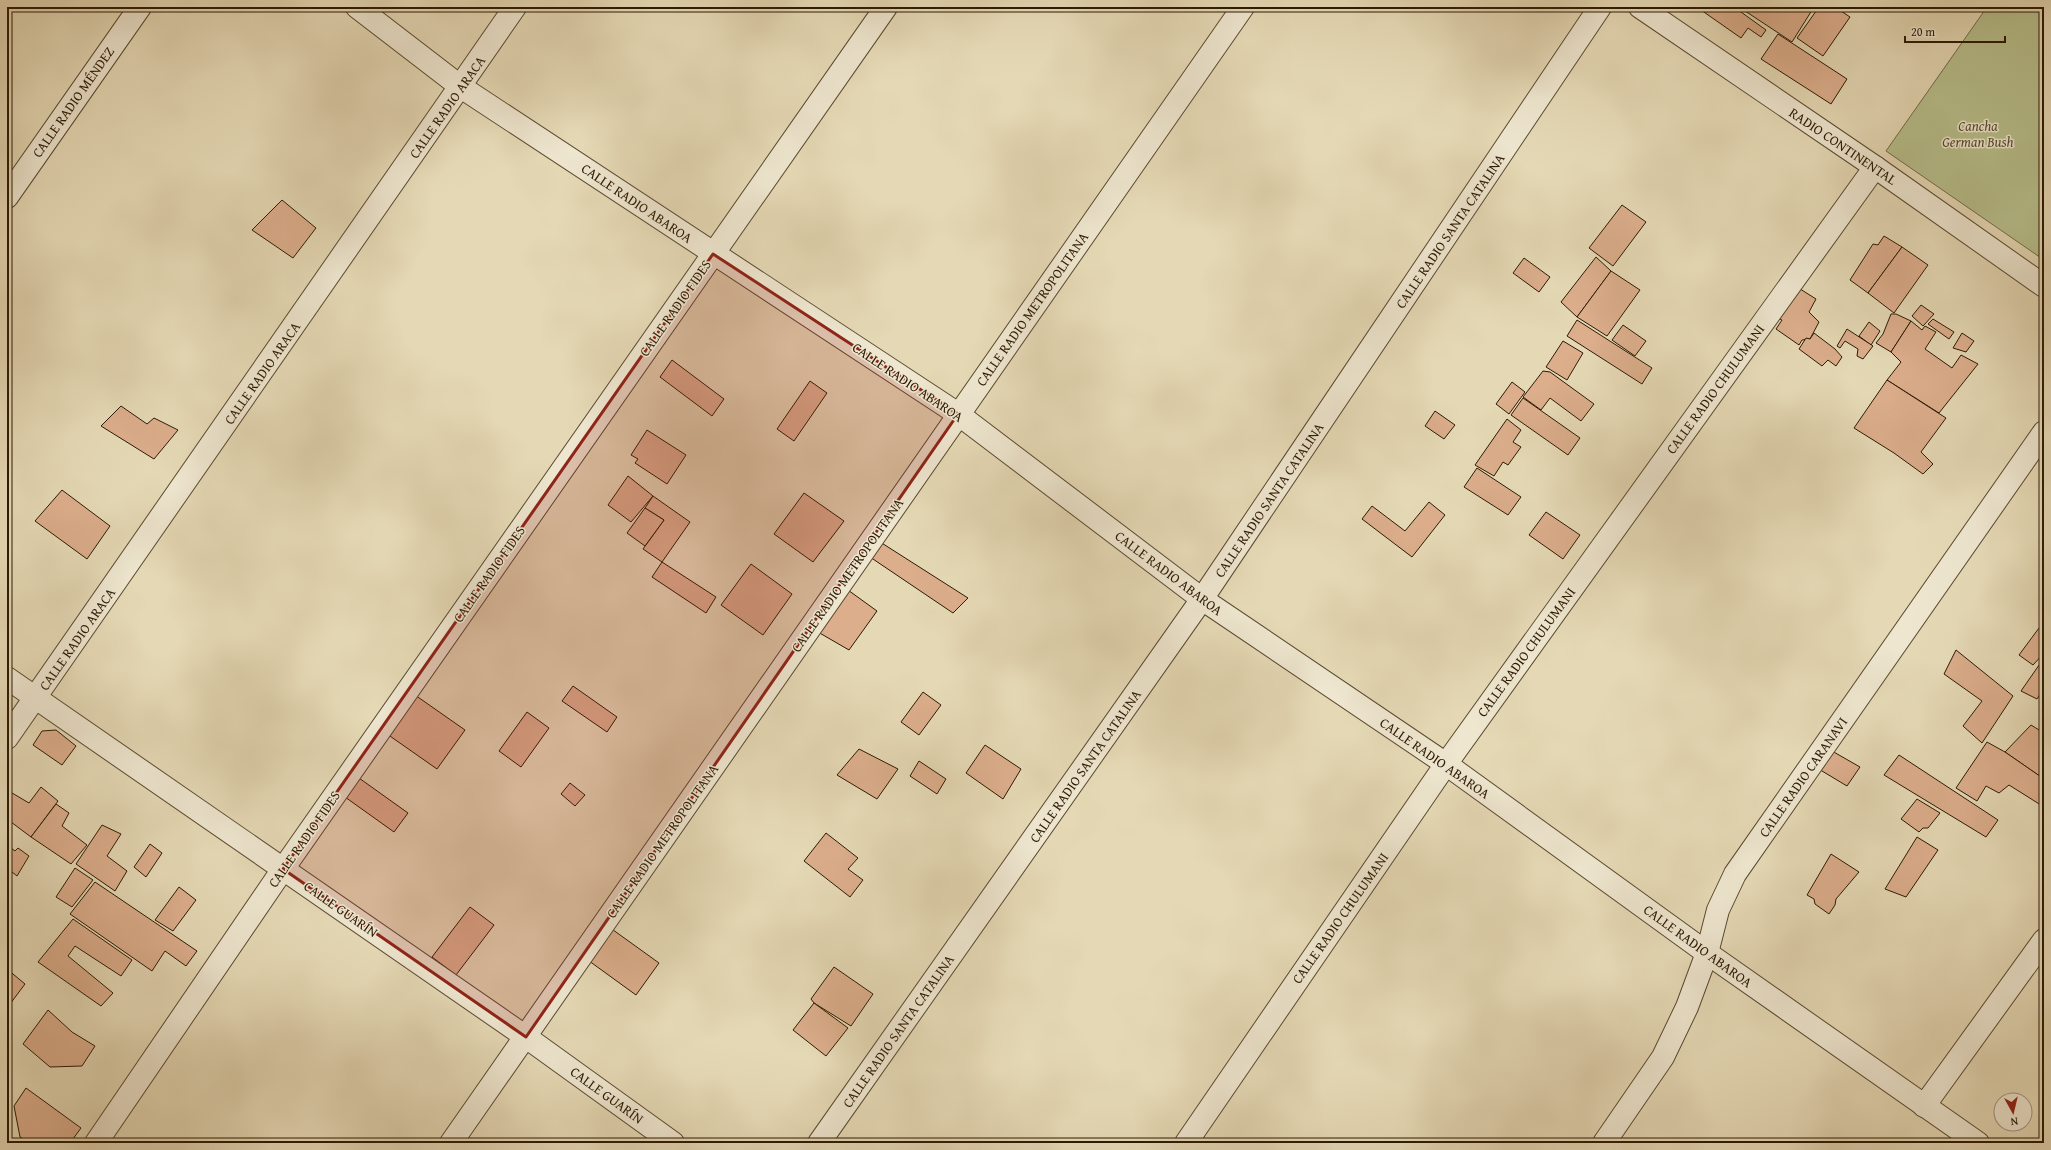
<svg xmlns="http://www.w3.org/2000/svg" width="2051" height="1150" font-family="'Gentium Book Plus',serif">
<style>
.green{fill:#b7bf8c;stroke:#726c48}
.building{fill:#dcae8c;stroke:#2c1a04}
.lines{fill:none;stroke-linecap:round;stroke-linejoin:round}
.minor-casing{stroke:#5a4a30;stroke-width:24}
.minor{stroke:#eee6cf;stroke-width:22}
.marked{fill:#8f2418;fill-opacity:0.2;stroke:#8f2418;stroke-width:3;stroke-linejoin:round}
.labels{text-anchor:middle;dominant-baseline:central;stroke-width:3;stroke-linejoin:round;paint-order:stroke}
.street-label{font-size:14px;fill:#2c1a04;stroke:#eee6cf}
.park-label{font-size:14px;font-style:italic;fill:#564c2d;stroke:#eee6cf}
</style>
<rect width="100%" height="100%" fill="#e5d9b5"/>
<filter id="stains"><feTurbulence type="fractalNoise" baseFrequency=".005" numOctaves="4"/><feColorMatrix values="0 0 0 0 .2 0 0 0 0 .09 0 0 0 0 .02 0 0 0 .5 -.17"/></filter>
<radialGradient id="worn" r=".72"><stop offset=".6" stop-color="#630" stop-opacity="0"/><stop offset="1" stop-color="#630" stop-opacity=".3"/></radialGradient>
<polygon class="green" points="1987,7 2044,7 2044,260 1886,151"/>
<g class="building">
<polygon points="1704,7 1734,7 1766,30 1761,37 1748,28 1741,38 1701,10"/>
<polygon points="1739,7 1814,7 1792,42"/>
<polygon points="1819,7 1835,7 1850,17 1823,56 1797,38"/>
<polygon points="1778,34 1847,79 1831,104 1761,59"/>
<polygon points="282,200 316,228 293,258 252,230"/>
<polygon points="1622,205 1646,222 1613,266 1589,248"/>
<polygon points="1884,236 1902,247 1868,293 1850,280 1873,244 1878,245"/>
<polygon points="1902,247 1928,265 1894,313 1868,293"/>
<polygon points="1596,257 1611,271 1577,317 1561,302"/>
<polygon points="1524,258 1550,277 1539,292 1513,273"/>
<polygon points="1611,271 1640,290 1607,336 1577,317"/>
<polygon points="1797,287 1816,299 1809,312 1819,322 1810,339 1802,340 1799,345 1776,329 1782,320 1778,318"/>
<polygon points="1921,305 1934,314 1923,326 1912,316"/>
<polygon points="1891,314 1896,314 1911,321 1891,352 1876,343 1883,334"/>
<polygon points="1933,319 1954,332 1949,339 1928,324"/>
<polygon points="1577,320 1652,368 1642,384 1567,336"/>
<polygon points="1911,321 1922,330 1925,326 1936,332 1925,349 1952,368 1961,355 1978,364 1939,413 1887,380 1901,362 1891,352"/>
<polygon points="1869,322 1880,331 1871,345 1859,336"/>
<polygon points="1623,325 1646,341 1635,356 1612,340"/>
<polygon points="1847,329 1873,346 1863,359 1857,356 1858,349 1845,341 1840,348 1837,346"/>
<polygon points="1814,333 1835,349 1842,357 1836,366 1828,360 1822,366 1799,349 1806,338 1810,339"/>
<polygon points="1962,333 1974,341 1966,352 1953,348"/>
<polygon points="1563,341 1583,353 1567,380 1546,367"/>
<polygon points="672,360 724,399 712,416 660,377"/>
<polygon points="1543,371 1550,372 1594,404 1581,421 1550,398 1541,410 1523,397"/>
<polygon points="1887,380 1946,418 1921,452 1933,464 1923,474 1894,453 1854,428"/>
<polygon points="810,381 827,393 794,441 777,429"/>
<polygon points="1512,382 1525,392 1509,414 1496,404"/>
<polygon points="1523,398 1580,438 1568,455 1511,415"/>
<polygon points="121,406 147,424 154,418 178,430 154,459 101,426"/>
<polygon points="1435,411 1455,425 1444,439 1425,426"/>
<polygon points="1507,419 1521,430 1513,442 1521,447 1508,465 1503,462 1494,476 1475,465"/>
<polygon points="647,430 686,455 667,484 635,463 638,459 631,455"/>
<polygon points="1477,468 1521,497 1508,515 1464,487"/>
<polygon points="628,476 653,496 631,522 608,505"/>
<polygon points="62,490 110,526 87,559 35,521"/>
<polygon points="804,493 844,521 813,562 774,534"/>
<polygon points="653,496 690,522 662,562 643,549 664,520 645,508"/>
<polygon points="1429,502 1445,515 1412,557 1362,519 1372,506 1405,531"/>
<polygon points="645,508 664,520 645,546 627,533"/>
<polygon points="1546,512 1580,535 1563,559 1529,535"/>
<polygon points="877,540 968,598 953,613 867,555"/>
<polygon points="662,562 716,597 706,613 652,577"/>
<polygon points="751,564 792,594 763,635 721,605"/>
<polygon points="841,585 877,611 849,650 811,628"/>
<polygon points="2039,628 2044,633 2044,653 2033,665 2019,655"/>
<polygon points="1956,650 2013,696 1982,743 1963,726 1982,701 1944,674"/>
<polygon points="2044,658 2044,688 2037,699 2021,691"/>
<polygon points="573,686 617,717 607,732 562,701"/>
<polygon points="923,692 941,705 919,735 901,722"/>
<polygon points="415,695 465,730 437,769 387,734"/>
<polygon points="527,712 549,728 521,767 499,751"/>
<polygon points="2031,725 2044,733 2044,779 2005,752"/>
<polygon points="56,730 76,746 62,765 33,745 42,731"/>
<polygon points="1987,742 2005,752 2044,779 2044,807 2009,785 1999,793 1986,786 1977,801 1956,788"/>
<polygon points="985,745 1021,769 1003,799 966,773"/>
<polygon points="859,749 898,769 877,799 837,775"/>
<polygon points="1832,751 1860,767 1847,786 1817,768"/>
<polygon points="1899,755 1998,820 1986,837 1884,775"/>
<polygon points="919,761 946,779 937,794 910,776"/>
<polygon points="359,778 408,813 394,832 345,797"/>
<polygon points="570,783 585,795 575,806 561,794"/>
<polygon points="41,787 58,801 31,837 7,819 7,790 29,803"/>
<polygon points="1917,799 1940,813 1928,828 1923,828 1919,832 1901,819"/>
<polygon points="56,804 69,813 62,826 87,845 71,864 31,837"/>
<polygon points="102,825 121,834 107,856 127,871 115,891 76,864"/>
<polygon points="826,833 858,858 848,869 863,880 850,897 804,861"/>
<polygon points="1917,837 1938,850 1906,897 1885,889"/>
<polygon points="150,844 162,853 146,877 134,867"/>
<polygon points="7,845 15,851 18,848 29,856 17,876 7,868"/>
<polygon points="1831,854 1859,872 1836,899 1835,905 1829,914 1815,904 1814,899 1807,895"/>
<polygon points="75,868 93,880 72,907 56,897"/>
<polygon points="95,882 197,951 186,966 165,951 152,971 70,914"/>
<polygon points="179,887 196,900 173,931 155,920"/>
<polygon points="470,907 494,925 456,975 432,957"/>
<polygon points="73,919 132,960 121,976 75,946 68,956 113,993 101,1006 38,962"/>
<polygon points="609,927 659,963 636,995 585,958"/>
<polygon points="834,967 873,994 851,1026 814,1003 811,999"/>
<polygon points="7,969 25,984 7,1008"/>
<polygon points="814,1003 848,1028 826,1056 793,1030"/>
<polygon points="48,1010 72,1032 95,1046 82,1066 50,1067 23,1044"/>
<polygon points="26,1088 81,1128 70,1143 30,1143 20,1137 14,1106"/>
</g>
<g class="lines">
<g class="minor-casing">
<g id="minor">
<polyline points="357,7 461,87 958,414 1202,599 1446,764 1707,953 1978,1143"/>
<polyline points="1640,7 1875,167 2044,286"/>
<polyline points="7,197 140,7"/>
<polyline points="7,678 526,1037 673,1143"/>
<polyline points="7,738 515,7"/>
<polyline points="1924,1106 2044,940"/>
<polyline points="96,1143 283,869 886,7"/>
<polyline points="451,1143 1243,7"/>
<polyline points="819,1143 1202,599 1600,7"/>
<polyline points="1186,1143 1446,764 1875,167"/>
<polyline points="1604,1143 1663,1057 1687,1007 1707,953 1718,910 1735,874 2044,432"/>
</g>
</g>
<use href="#minor" class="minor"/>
</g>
<path class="marked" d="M 713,254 L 958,414 L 526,1037 L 283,869 Z"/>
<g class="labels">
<g class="street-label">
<text transform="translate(73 102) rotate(-55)">CALLE RADIO MÉNDEZ</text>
<text transform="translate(447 107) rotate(-55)">CALLE RADIO ARACA</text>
<text transform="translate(1843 146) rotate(34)">RADIO CONTINENTAL</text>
<text transform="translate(637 203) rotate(34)">CALLE RADIO ABAROA</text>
<text transform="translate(1450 231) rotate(-56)">CALLE RADIO SANTA CATALINA</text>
<text transform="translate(675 308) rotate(-55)">CALLE RADIO FIDES</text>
<text transform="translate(1032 309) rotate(-55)">CALLE RADIO METROPOLITANA</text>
<text transform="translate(262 373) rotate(-55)">CALLE RADIO ARACA</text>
<text transform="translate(908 382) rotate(34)">CALLE RADIO ABAROA</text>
<text transform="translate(1715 389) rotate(-54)">CALLE RADIO CHULUMANI</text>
<text transform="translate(1269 500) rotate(-56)">CALLE RADIO SANTA CATALINA</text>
<text transform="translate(1169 573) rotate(37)">CALLE RADIO ABAROA</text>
<text transform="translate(489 574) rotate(-55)">CALLE RADIO FIDES</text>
<text transform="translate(847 575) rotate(-55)">CALLE RADIO METROPOLITANA</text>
<text transform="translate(77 639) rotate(-55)">CALLE RADIO ARACA</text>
<text transform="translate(1526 652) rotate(-54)">CALLE RADIO CHULUMANI</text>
<text transform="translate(1435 758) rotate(35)">CALLE RADIO ABAROA</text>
<text transform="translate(1085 766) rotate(-55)">CALLE RADIO SANTA CATALINA</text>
<text transform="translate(1803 777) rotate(-55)">CALLE RADIO CARANAVI</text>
<text transform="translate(304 839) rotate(-55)">CALLE RADIO FIDES</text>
<text transform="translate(662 841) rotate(-55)">CALLE RADIO METROPOLITANA</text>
<text transform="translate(341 909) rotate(35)">CALLE GUARÍN</text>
<text transform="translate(1340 918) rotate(-55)">CALLE RADIO CHULUMANI</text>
<text transform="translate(1698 946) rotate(36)">CALLE RADIO ABAROA</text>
<text transform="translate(898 1031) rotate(-55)">CALLE RADIO SANTA CATALINA</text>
<text transform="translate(607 1095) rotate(36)">CALLE GUARÍN</text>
</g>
<g class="park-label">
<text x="1978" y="126">Cancha<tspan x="1978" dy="16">German Bush</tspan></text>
</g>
</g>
<rect width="2051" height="1150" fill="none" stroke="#e5d9b5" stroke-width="24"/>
<rect x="8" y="8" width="2035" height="1134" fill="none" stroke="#2c1a04" stroke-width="2"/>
<rect x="12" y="12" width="2027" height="1126" fill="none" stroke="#2c1a04"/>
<g transform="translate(2013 1112) rotate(172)"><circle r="19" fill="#eee6cf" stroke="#a0947e"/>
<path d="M0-3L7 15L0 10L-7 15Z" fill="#8f2418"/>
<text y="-6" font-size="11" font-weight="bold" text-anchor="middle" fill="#2c1a04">N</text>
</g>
<path d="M1905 36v6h100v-6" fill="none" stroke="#2c1a04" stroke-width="2"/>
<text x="1911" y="36" font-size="12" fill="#2c1a04" stroke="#eee6cf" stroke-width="3" paint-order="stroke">20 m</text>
<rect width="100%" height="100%" filter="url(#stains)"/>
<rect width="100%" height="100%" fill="url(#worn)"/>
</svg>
